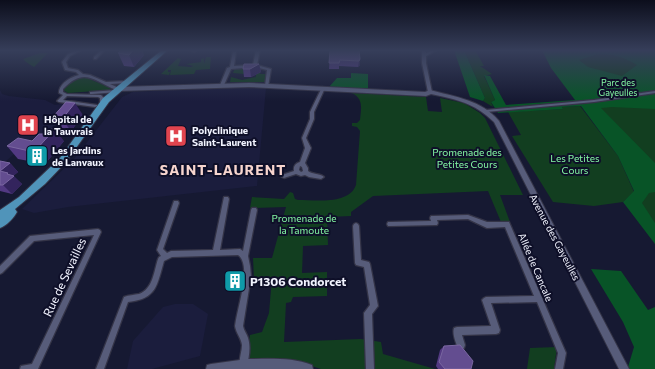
<svg xmlns="http://www.w3.org/2000/svg" width="655" height="369" font-family="Commissioner,sans-serif">
<style>
.built{fill:#1b1d3d}
.green{fill:#123e20}
.forest{fill:#085427;fill-rule:evenodd}
.lines{fill:none;stroke-linecap:round;stroke-linejoin:round}
.minor-casing{stroke:#343447;stroke-width:2.5}
.tertiary-casing{stroke:#343447;stroke-width:2}
.primary-casing{stroke:#343447;stroke-width:2}
.minor{fill:#575c7a;fill-rule:evenodd}
.tertiary{fill:#575c7a;fill-rule:evenodd}
.primary{fill:#5094ba;fill-rule:evenodd}
.wall{fill:#523982}
.shaded-wall{fill:#33245d}
.building{fill:#634d90;stroke:#7a67a1}
.labels{text-anchor:middle;dominant-baseline:central;stroke-width:4;stroke-linejoin:round;paint-order:stroke}
.far-park-label{font-size:9px;fill:#84f7a3;stroke:#0e0f28}
.poi-label{font-size:10px;font-weight:bold;fill:#f2f4ff;stroke:#0e0f28;text-anchor:start}
.park-label{font-size:10px;fill:#84f7a3;stroke:#0e0f28}
.street-label{font-size:10px;fill:#f2f4ff;stroke:#0e0f28}
.near-street-label{font-size:12px;fill:#f2f4ff;stroke:#0e0f28}
.near-poi-label{font-size:12px;font-weight:bold;fill:#f2f4ff;stroke:#0e0f28;text-anchor:start}
.district-label{font-size:14px;font-weight:bold;letter-spacing:1px;fill:#f7d5ce;stroke:#0e0f28}
</style>
<rect width="100%" height="100%" fill="#161932"/>
<g class="built">
<polygon points="212,88 266,88 257,186 68,207 34,213 22,209 74,159 122,97 133,92"/>
<polygon points="0,90 2,94 9,96 45,100 55,105 67,103 71,107 39,144 26,144 0,166"/>
<polygon points="175,304 193,304 208,314 200,356 152,369 127,369 133,341 163,307"/>
</g>
<g class="green">
<polygon points="464,50 475,50 484,66 480,66 492,74 484,76 495,100 491,102 493,107 483,101 485,98"/>
<polygon points="550,50 655,50 655,244 637,191 615,146"/>
<polygon points="40,53 48,53 34,67 26,62 23,59"/>
<polygon points="206,57 211,57 210,69 196,70 194,74 170,75 171,70 168,70 168,72 170,72 169,75 161,74 178,58 181,59 178,66 191,67 193,66 186,64 201,62 201,59 204,58 204,64"/>
<polygon points="253,67 264,69 265,70 261,70 260,74 266,74 265,82 230,82 231,77 242,80 256,77 256,75 233,73 235,68"/>
<polygon points="81,77 87,78 111,88 109,90 68,93 63,90 72,80"/>
<path d="M 352,93 L 426,97 L 428,111 L 442,112 L 440,98 L 464,103 L 480,113 L 485,118 L 523,195 L 500,195 L 510,222 L 501,222 L 488,191 L 373,196 L 351,212 L 351,216 L 327,217 L 328,245 L 303,246 L 302,273 L 327,272 L 327,296 L 293,297 L 291,302 L 286,303 L 284,342 L 361,339 L 381,342 L 383,354 L 435,369 L 321,369 L 305,364 L 246,361 L 250,335 L 262,332 L 269,313 L 272,278 L 254,279 L 253,258 L 272,258 L 286,207 L 250,208 L 252,197 L 284,199 L 290,192 L 293,193 L 295,199 L 298,200 C 315,200 349,205 356,185 L 360,131 L 357,127 L 352,126 L 352,123 L 357,123 L 360,120 C 361,109 364,99 352,93 Z"/>
<polygon points="580,106 618,156 634,192 623,202 594,206 553,202 512,136 521,135 508,112 563,109 562,107"/>
<polygon points="557,347 554,369 527,369 530,348"/>
</g>
<g class="forest">
<polygon points="454,50 464,50 485,98 483,101 470,97"/>
<path d="M 542,50 L 655,50 L 655,109 L 612,107 L 601,108 L 655,163 L 655,192 L 649,193 L 642,203 L 655,223 L 655,244 L 623,202 L 634,191 L 618,156 L 581,106 L 562,107 L 563,109 L 498,113 L 491,102 L 495,100 L 484,75 L 490,76 L 506,105 L 575,100 L 551,68 ZM 598,54 C 613,54 624,57 637,65 L 622,76 L 588,67 L 579,60 Z"/>
<polygon points="351,73 368,74 368,89 329,87 337,78 351,78"/>
<polygon points="591,269 621,271 648,310 655,307 655,369 629,369 628,367 634,347 623,322"/>
</g>
<g class="lines">
<g class="minor-casing">
<g id="minor">
<path d="M 77,50 L 82,50 L 70,56 L 66,62 L 68,68 L 78,70 L 83,74 L 90,75 L 106,82 L 127,81 L 129,82 L 127,83 L 110,84 L 119,88 L 120,89 L 118,90 L 118,92 L 92,94 L 90,94 L 90,92 L 116,90 C 93,80 84,67 63,89 L 63,92 L 67,94 L 101,95 L 104,98 L 104,107 L 100,107 L 100,98 L 98,97 L 67,96 L 63,100 L 97,105 L 97,106 L 95,107 L 59,102 L 57,101 L 63,95 L 59,93 C 59,84 70,77 79,75 L 76,72 L 65,70 L 62,62 L 68,54 Z"/>
<polygon points="101,50 105,50 96,59 94,59 94,57"/>
<polygon points="193,50 197,50 194,52 192,51"/>
<polygon points="256,50 260,50 257,65 271,69 268,87 266,87 265,86 267,70 255,67 231,69 224,85 222,86 221,86 220,85 227,68 230,67 233,51 236,52 234,66 253,65"/>
<polygon points="422,50 426,50 426,53 432,50 437,50 426,56 426,63 432,92 430,93 428,92 422,63"/>
<path d="M 322,87 L 323,87 L 325,88 L 314,112 L 314,119 L 306,138 L 311,148 L 305,163 L 308,168 L 308,171 C 313,175 320,173 324,177 L 321,179 L 309,177 L 305,175 L 301,176 L 296,174 L 284,178 L 282,177 L 281,176 L 282,175 L 294,171 C 293,166 296,163 300,162 L 305,148 L 302,138 L 310,119 L 310,112 ZM 300,166 L 302,167 L 303,171 L 301,172 L 299,170 Z"/>
<polygon points="655,91 655,93 594,102 486,112 484,111 486,110 594,100"/>
<path d="M 224,197 L 228,197 L 229,199 L 220,250 L 240,249 L 243,251 L 251,210 L 252,208 L 256,208 L 257,210 L 248,256 L 250,266 L 251,276 L 243,326 C 244,331 247,334 248,338 C 251,347 249,359 246,368 L 243,369 L 240,368 C 238,361 242,352 242,345 C 241,338 236,333 235,326 C 237,309 249,275 242,260 C 241,258 240,256 238,255 L 172,257 L 164,261 C 157,285 157,299 128,302 L 104,369 L 96,369 L 124,297 C 129,295 134,295 139,294 C 153,289 154,271 158,259 L 159,257 L 161,256 L 157,250 L 174,201 L 178,201 L 179,203 L 163,249 L 167,253 L 171,251 L 213,250 Z"/>
<path d="M 468,215 L 487,222 L 509,222 L 566,353 L 563,369 L 555,369 L 558,353 L 537,302 L 491,303 L 500,330 L 499,333 L 496,334 L 462,335 L 465,345 L 464,348 L 461,349 L 458,348 C 456,343 452,334 454,328 L 457,327 L 491,326 L 482,300 L 484,298 L 486,297 L 534,296 L 505,227 L 487,228 L 468,219 L 437,220 L 438,223 L 437,225 L 435,225 L 390,226 L 388,226 L 387,224 L 388,222 L 390,222 L 431,221 L 430,218 L 431,216 L 433,216 Z"/>
<polygon points="356,223 358,224 359,226 361,260 369,262 370,264 378,306 372,314 374,369 366,369 364,313 370,305 364,267 356,265 355,263 353,226 354,224"/>
<polygon points="98,229 100,230 101,232 38,369 20,369 21,366 32,364 94,235 34,241 2,273 0,274 0,266 30,236"/>
</g>
</g>
<g class="tertiary-casing">
<g id="tertiary">
<path d="M 249,83 L 425,92 L 430,90 C 455,97 482,100 499,121 L 629,369 L 619,369 L 494,122 C 473,102 457,100 431,94 L 426,96 L 249,87 L 118,91 L 115,89 L 118,87 Z"/>
<path d="M 247,359 C 268,359 292,357 312,365 L 313,369 L 206,369 L 207,365 L 211,364 Z"/>
</g>
</g>
<g class="primary-casing">
<path id="primary" d="M 162,50 L 168,50 L 109,102 L 66,162 L 45,184 L 15,209 L 17,212 C 14,218 6,226 0,228 L 0,210 L 19,197 L 60,158 L 103,98 Z"/>
</g>
<use href="#minor" class="minor"/>
<use href="#tertiary" class="tertiary"/>
<use href="#primary" class="primary"/>
</g>
<g class="wall">
<polygon points="330,50 360,59 360,65 358,67 339,66 339,69 329,69"/>
<polygon points="118,53 144,55 134,67 124,66"/>
<polygon points="259,64 261,72 251,77 244,77 243,69"/>
<polygon points="83,115 71,131 61,131 52,118"/>
<polygon points="64,141 45,164 18,159 7,146"/>
<polygon points="0,161 10,163 18,172 13,176 22,184 12,194 0,191"/>
<polygon points="444,346 471,369 438,369 436,366 440,350"/>
</g>
<g class="shaded-wall">
<polygon points="133,50 142,50 144,55 134,67 129,55"/>
<polygon points="360,59 360,65 358,67 359,61"/>
<polygon points="259,64 261,72 251,77 250,69"/>
<polygon points="75,103 83,115 71,131 62,119"/>
<polygon points="55,129 64,141 45,164 34,152"/>
<polygon points="10,163 18,172 12,177 14,176 22,184 12,194 3,185 0,171"/>
</g>
<g class="building">
<polygon points="121,50 133,50 129,55 118,53"/>
<polygon points="330,50 359,50 360,59 359,61 340,60 339,63 329,63"/>
<polygon points="244,64 259,64 250,69 243,69"/>
<polygon points="66,102 75,103 62,119 52,118"/>
<polygon points="46,129 55,129 34,152 7,146 18,138 32,141 39,134 47,134"/>
<polygon points="0,161 10,163 0,171"/>
<polygon points="0,171 8,173 7,174 14,176 3,185 0,185"/>
<polygon points="460,345 473,361 471,369 445,369 439,362 444,346"/>
</g>
<linearGradient id="sky" x2="0" y2="1"><stop stop-color="#0c0e1c"/><stop offset="0.5" stop-color="#363e5a"/><stop offset="1" stop-color="#363e5a" stop-opacity="0"/></linearGradient>
<rect width="655" height="101" fill="url(#sky)"/>
<defs>
<g id="hospital-square" transform="scale(1.15)"><rect x="-9" y="-9" width="18" height="18" rx="4" fill="#e0444e" stroke="#0e0f28"/><path d="M-5-5h3v3.5h4V-5h3V5h-3V1.5h-4V5h-3Z" fill="#fff"/></g>
<g id="building-square" transform="scale(1.15)"><rect x="-9" y="-9" width="18" height="18" rx="4" fill="#0f9aa8" stroke="#0e0f28"/><path d="M-4-6H4V6H1V3H-1V6H-4ZM-2.5-4.3h1.7v1.8h-1.7ZM.8-4.3h1.7v1.8H.8ZM-2.5-1h1.7V.8h-1.7ZM.8-1h1.7V.8H.8Z" fill="#fff"/></g>
</defs>
<g fill-rule="evenodd">
<use href="#hospital-square" x="28" y="125"/>
<use href="#hospital-square" x="176" y="136"/>
<use href="#building-square" x="37" y="156"/>
<use href="#building-square" x="235" y="281"/>
</g>
<g class="labels">
<g class="far-park-label">
<text x="618" y="82">Parc des<tspan x="618" dy="10">Gayeulles</tspan></text>
</g>
<g class="poi-label">
<text x="44" y="119">Hôpital de<tspan x="44" dy="12">la Tauvrais</tspan></text>
<text x="192" y="130">Polyclinique<tspan x="192" dy="12">Saint-Laurent</tspan></text>
<text x="52" y="150">Les Jardins<tspan x="52" dy="12">de Lanvaux</tspan></text>
</g>
<g class="park-label">
<text x="467" y="152">Promenade des<tspan x="467" dy="12">Petites Cours</tspan></text>
<text x="575" y="158">Les Petites<tspan x="575" dy="12">Cours</tspan></text>
<text x="304" y="218">Promenade de<tspan x="304" dy="12">la Tamoute</tspan></text>
</g>
<g class="street-label">
<text transform="translate(555 237) rotate(62)">Avenue des Gayeulles</text>
<text transform="translate(536 267) rotate(67)">Allée de Cancale</text>
</g>
<g class="near-street-label">
<text transform="translate(64 277) rotate(-65)">Rue de Sevailles</text>
</g>
<g class="near-poi-label">
<text x="250" y="281">P1306 Condorcet</text>
</g>
<g class="district-label">
<text x="223" y="169">SAINT-LAURENT</text>
</g>
</g>
</svg>
